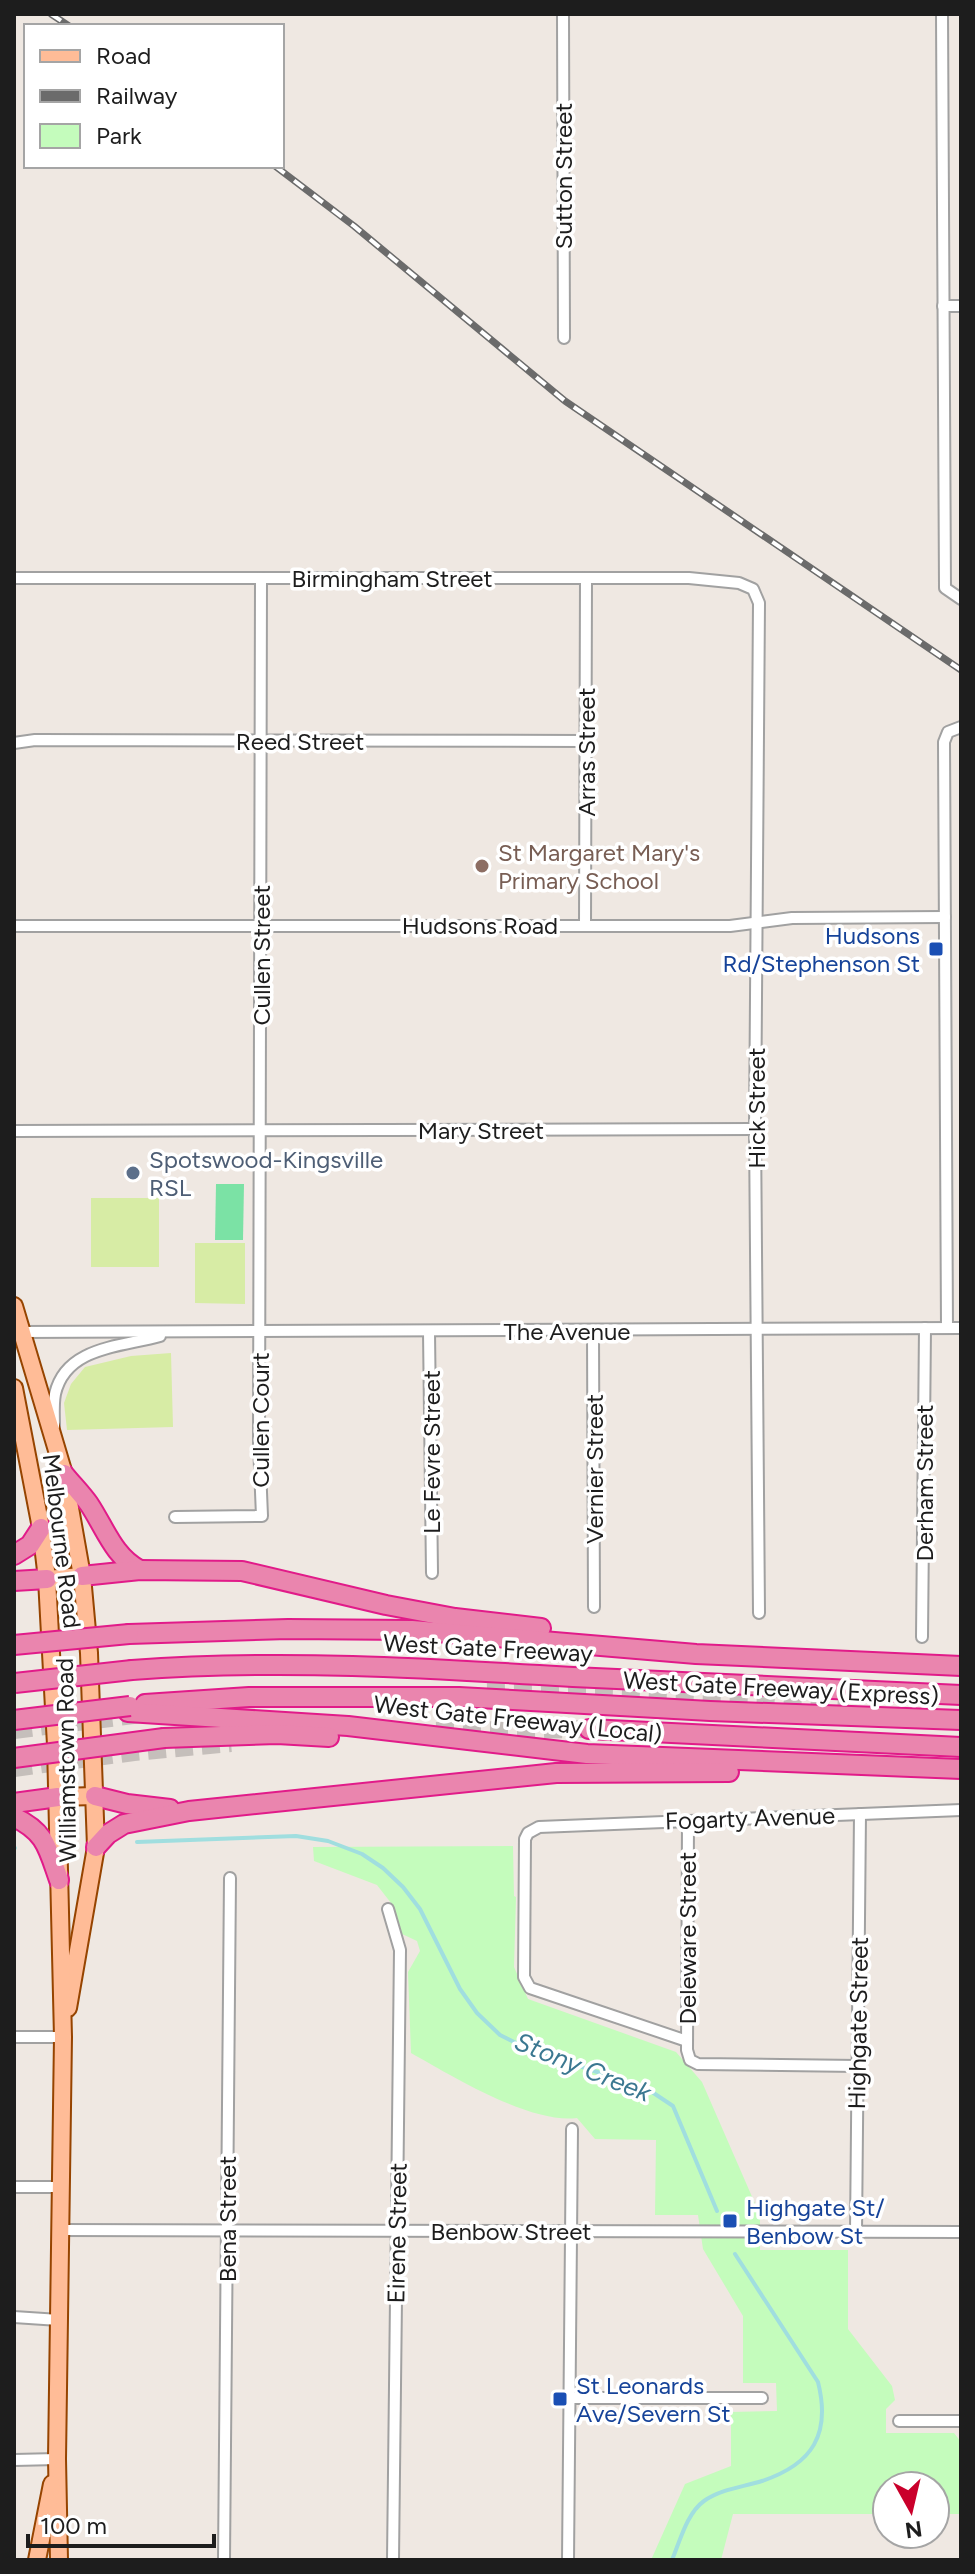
<svg xmlns="http://www.w3.org/2000/svg" width="975" height="2574" font-family="Figtree,sans-serif">
<style>
.grass{fill:#d7eca5}
.park{fill:#c4fcbc}
.pitch{fill:#7be2a5}
.lines{fill:none;stroke-linecap:round;stroke-linejoin:round}
.stream{stroke:#a0dedf;stroke-width:4}
.motorway-tunnel{stroke:#c5bfbb;stroke-width:18;stroke-dasharray:18 9;stroke-linecap:butt}
.minor-casing{stroke:#a1a1a1;stroke-width:14}
.primary-casing{stroke:#964400;stroke-width:20}
.motorway-casing{stroke:#e11b89;stroke-width:22}
.minor{stroke:#fff;stroke-width:10}
.primary{stroke:#ffbc97;stroke-width:16}
.motorway{stroke:#ea85ae;stroke-width:18}
.rail-casing{stroke:#6b6b6b;stroke-width:7}
.rail{stroke:#fff;stroke-width:4;stroke-dasharray:12;stroke-linecap:butt}
.motorway-bridge-casing{stroke:#e11b89;stroke-width:22;stroke-linecap:butt}
.motorway-bridge{stroke:#ea85ae;stroke-width:18}
.education-dot{fill:#8d6e63;stroke:#fff;stroke-width:3}
.transit-dot{fill:#1a4fb4;stroke:#fff;stroke-width:3}
.service-dot{fill:#5c6f8a;stroke:#fff;stroke-width:3}
.labels{text-anchor:middle;dominant-baseline:central;stroke-width:7;stroke-linejoin:round;paint-order:stroke}
.street-label{font-size:24px;fill:#1d1d1d;stroke:#fff}
.education-label{font-size:24px;fill:#785e54;stroke:#fff;text-anchor:start}
.transit-label{font-size:24px;fill:#164399;stroke:#fff;text-anchor:start}
.service-label{font-size:24px;fill:#4e5e75;stroke:#fff;text-anchor:start}
.water-label{font-size:26px;font-style:italic;fill:#3b7891;stroke:#fff}
</style>
<rect width="100%" height="100%" fill="#efe8e2"/>
<g class="grass">
<rect x="91" y="1198" width="68" height="69"/>
<polygon points="195,1243 245,1243 245,1304 195,1303"/>
<polygon points="171,1353 173,1427 67,1430 64,1403 71,1384 85,1367 131,1356"/>
</g>
<path class="park" d="M 513,1846 L 514,1896 L 516,1897 L 514,1967 L 528,1999 L 676,2052 L 702,2082 L 760,2215 L 760,2250 L 848,2250 L 848,2329 L 892,2386 L 895,2400 L 886,2409 L 886,2433 L 954,2433 L 961,2442 L 961,2514 L 935,2514 L 935,2486 L 887,2486 L 887,2514 L 733,2514 L 721,2560 L 651,2560 L 685,2484 L 731,2466 L 731,2412 L 777,2411 L 776,2383 L 743,2383 L 743,2316 L 703,2249 L 698,2215 L 655,2215 L 656,2140 L 595,2139 L 577,2118 C 530,2124 452,2076 411,2053 L 408,1972 L 420,1951 L 417,1941 L 402,1934 L 391,1903 L 377,1885 L 314,1861 L 313,1847 Z"/>
<polygon class="pitch" points="216,1184 244,1184 243,1240 215,1240"/>
<g class="lines">
<g class="stream">
<polyline points="137,1842 296,1836 328,1841 362,1854 383,1868 403,1887 420,1909 460,1989 477,2013 500,2035 530,2050 646,2088 673,2106 717,2211"/>
<polyline points="14,1848 15,1848"/>
<path d="M 672,2560 C 680,2541 687,2513 704,2501 C 721,2489 743,2487 762,2481 C 813,2464 831,2434 818,2382 L 735,2254"/>
</g>
<g class="motorway-tunnel">
<polyline points="487,1691 599,1689 849,1699"/>
<polyline points="14,1730 142,1714"/>
<polyline points="436,1731 589,1729"/>
<polyline points="14,1768 134,1752 231,1743"/>
</g>
<g class="minor-casing">
<g id="minor">
<polyline points="563,14 564,338"/>
<polyline points="942,14 945,588 961,599"/>
<polyline points="943,306 961,306"/>
<polyline points="14,578 689,578 739,583 753,589 759,603 755,1129 759,1613"/>
<polyline points="14,743 35,740 586,741"/>
<polyline points="585,925 586,578"/>
<polyline points="14,926 730,926 792,918 945,917"/>
<polyline points="14,1131 755,1129"/>
<polyline points="947,1328 944,742 948,732 961,727"/>
<polyline points="20,1332 961,1328"/>
<polyline points="429,1332 432,1573"/>
<polyline points="593,1332 594,1607"/>
<path d="M 54,1426 C 54,1416 53,1404 55,1394 C 66,1346 122,1347 160,1336"/>
<polyline points="175,1517 262,1516 259,1444 261,579"/>
<polyline points="922,1637 925,1328"/>
<polyline points="688,1821 687,2050 690,2060 698,2064 858,2066"/>
<polyline points="388,1909 400,1950 393,2560"/>
<polyline points="14,2037 63,2037"/>
<polyline points="687,2041 530,1988 524,1977 525,1839 528,1833 539,1827 961,1810"/>
<polyline points="14,2187 61,2187"/>
<polyline points="60,2230 961,2232"/>
<polyline points="856,2232 860,1814"/>
<polyline points="14,2317 59,2320"/>
<polyline points="569,2398 762,2398"/>
<polyline points="899,2421 961,2421"/>
<polyline points="14,2460 57,2459"/>
<polyline points="224,2560 230,1878"/>
<polyline points="568,2560 572,2129"/>
</g>
</g>
<g class="primary-casing">
<g id="primary">
<polyline points="14,1306 64,1474 82,1576 89,1653 96,1847 68,2008"/>
<polyline points="14,1388 41,1528 47,1579 56,1745 63,2037 57,2459 59,2560"/>
<polyline points="47,1579 82,1576"/>
<polyline points="58,1797 95,1796"/>
<polyline points="37,2560 52,2484"/>
</g>
</g>
<g class="motorway-casing">
<g id="motorway">
<path d="M 64,1474 C 72,1484 82,1494 89,1504 C 105,1528 114,1557 140,1570"/>
<polyline points="14,1555 30,1545 41,1528"/>
<polyline points="82,1576 140,1570 242,1571 386,1605 455,1618 541,1628"/>
<polyline points="14,1581 47,1579"/>
<polyline points="129,1634 288,1629 412,1630 696,1654 961,1666"/>
<path d="M 132,1670 C 279,1659 426,1668 573,1677 C 703,1684 832,1690 961,1695"/>
<polyline points="145,1704 249,1697 459,1697 710,1711 961,1720"/>
<polyline points="128,1712 348,1726 587,1754 961,1769"/>
<polyline points="589,1729 961,1747"/>
<polyline points="164,1738 277,1734 329,1737"/>
<polyline points="95,1796 127,1804 170,1809"/>
<polyline points="14,1803 58,1797"/>
<path d="M 14,1817 C 46,1832 48,1849 59,1880"/>
<polyline points="96,1847 108,1834 124,1824 189,1811 556,1773 729,1772"/>
</g>
</g>
<use href="#minor" class="minor"/>
<use href="#primary" class="primary"/>
<use href="#motorway" class="motorway"/>
<g class="rail-casing">
<g id="rail">
<polyline points="51,14 69,26"/>
<polyline points="275,166 354,226 565,401 961,670"/>
</g>
</g>
<use href="#rail" class="rail"/>
<g class="motorway-bridge-casing">
<g id="motorway-bridge">
<polyline points="14,1645 129,1634"/>
<polyline points="15,1683 132,1670"/>
<polyline points="14,1720 130,1706"/>
<polyline points="14,1758 164,1738"/>
</g>
</g>
<use href="#motorway-bridge" class="motorway-bridge"/>
</g>
<circle class="education-dot" cx="482" cy="866" r="8"/>
<g class="transit-dot">
<rect x="928" y="941" width="16" height="16" rx="4"/>
<rect x="722" y="2213" width="16" height="16" rx="4"/>
<rect x="552" y="2391" width="16" height="16" rx="4"/>
</g>
<circle class="service-dot" cx="133" cy="1173" r="8"/>
<g class="labels">
<g class="street-label">
<text transform="translate(563 176) rotate(-90)">Sutton Street</text>
<text x="392" y="578">Birmingham Street</text>
<text x="300" y="741">Reed Street</text>
<text transform="translate(586 752) rotate(-90)">Arras Street</text>
<text x="480" y="925">Hudsons Road</text>
<text transform="translate(261 955) rotate(-90)">Cullen Street</text>
<text transform="translate(756 1108) rotate(-90)">Hick Street</text>
<text x="481" y="1130">Mary Street</text>
<text x="567" y="1331">The Avenue</text>
<text transform="translate(260 1420) rotate(-90)">Cullen Court</text>
<text transform="translate(431 1452) rotate(-90)">Le Fevre Street</text>
<text transform="translate(594 1469) rotate(-90)">Vernier Street</text>
<text transform="translate(924 1483) rotate(-90)">Derham Street</text>
<text transform="translate(62 1541) rotate(83)">Melbourne Road</text>
<text transform="translate(488 1648) rotate(3)">West Gate Freeway</text>
<text transform="translate(781 1688) rotate(3)">West Gate Freeway (Express)</text>
<text transform="translate(518 1719) rotate(6)">West Gate Freeway (Local)</text>
<text transform="translate(66 1760) rotate(-91)">Williamstown Road</text>
<text transform="translate(750 1818) rotate(-2)">Fogarty Avenue</text>
<text transform="translate(687 1938) rotate(-90)">Deleware Street</text>
<text transform="translate(858 2023) rotate(-89)">Highgate Street</text>
<text transform="translate(227 2219) rotate(-90)">Bena Street</text>
<text x="511" y="2231">Benbow Street</text>
<text transform="translate(397 2233) rotate(-89)">Eirene Street</text>
</g>
<g class="education-label">
<text x="498" y="852">St Margaret Mary's<tspan x="498" dy="28">Primary School</tspan></text>
</g>
<g class="transit-label">
<text x="920" y="935" text-anchor="end">Hudsons<tspan x="920" dy="28">Rd/Stephenson St</tspan></text>
<text x="746" y="2207">Highgate St/<tspan x="746" dy="28">Benbow St</tspan></text>
<text x="576" y="2385">St Leonards<tspan x="576" dy="28">Ave/Severn St</tspan></text>
</g>
<g class="service-label">
<text x="149" y="1159">Spotswood-Kingsville<tspan x="149" dy="28">RSL</tspan></text>
</g>
<g class="water-label">
<text transform="translate(583 2067) rotate(22)">Stony Creek</text>
</g>
</g>
<rect width="975" height="2574" fill="none" stroke="#1d1d1d" stroke-width="32"/>
<rect x="24" y="24" width="260" height="144" fill="#ffffff" stroke="#a5a5a5" stroke-width="2"/>
<rect x="40" y="50" width="40" height="12" fill="#ffbc97" stroke="#a5a5a5" stroke-width="2"/>
<text x="96" y="64" font-size="24" fill="#1d1d1d">Road</text>
<rect x="40" y="90" width="40" height="12" fill="#6b6b6b" stroke="#a5a5a5" stroke-width="2"/>
<text x="96" y="104" font-size="24" fill="#1d1d1d">Railway</text>
<rect x="40" y="124" width="40" height="24" fill="#c4fcbc" stroke="#a5a5a5" stroke-width="2"/>
<text x="96" y="144" font-size="24" fill="#1d1d1d">Park</text>
<g transform="translate(911 2510) rotate(172)"><circle r="38" fill="#ffffff" stroke="#a5a5a5" stroke-width="2"/>
<path d="M0-6L14 30L0 20L-14 30Z" fill="#ca002b"/>
<text y="-12" font-size="22" font-weight="bold" text-anchor="middle" fill="#1d1d1d">N</text>
</g>
<path d="M28 2534v12h186v-12" fill="none" stroke="#1d1d1d" stroke-width="4"/>
<text x="40" y="2534" font-size="24" fill="#1d1d1d" stroke="#ffffff" stroke-width="6" paint-order="stroke">100 m</text>
</svg>
